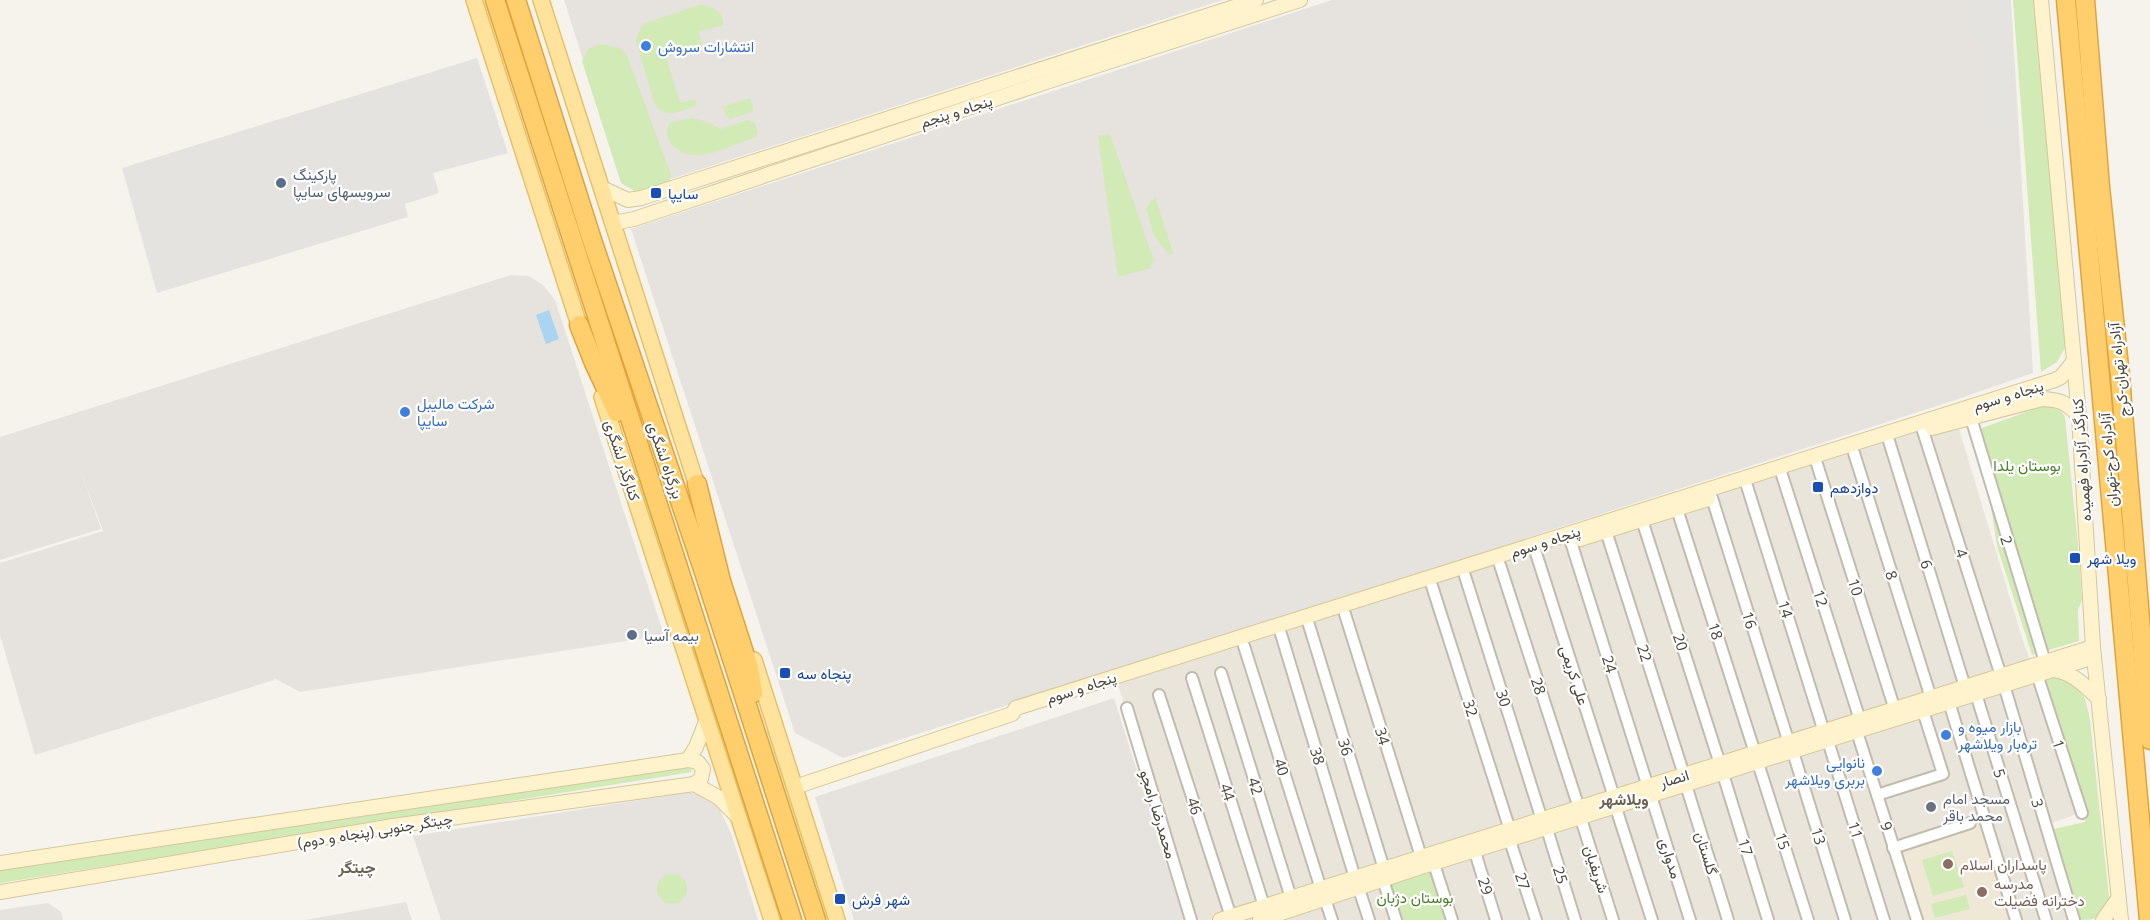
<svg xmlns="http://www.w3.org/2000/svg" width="2150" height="920" font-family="'Open Sans',Vazirmatn,sans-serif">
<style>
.residential{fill:#eae5da}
.industrial{fill:#e6e2dd}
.education{fill:#efe8d6}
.green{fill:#d2eab5}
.parking{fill:#e5e3e0}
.water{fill:#a9d4f2}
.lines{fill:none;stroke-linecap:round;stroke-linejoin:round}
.street-casing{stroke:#c2bbae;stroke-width:14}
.secondary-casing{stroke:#d6c79b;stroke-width:16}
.primary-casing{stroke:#e6c16a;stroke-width:18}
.highway-casing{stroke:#e0a43c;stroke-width:21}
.street{stroke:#fff;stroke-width:10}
.secondary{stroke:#fff3cd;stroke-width:14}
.primary{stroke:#ffe39c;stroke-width:15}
.highway{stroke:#ffcf6e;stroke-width:18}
.shop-dot{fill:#3f7fe0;stroke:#fff;stroke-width:2}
.service-dot{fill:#5c6f8a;stroke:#fff;stroke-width:2}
.transit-dot{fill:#1a4fb4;stroke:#fff;stroke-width:2}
.worship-dot{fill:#6b7280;stroke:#fff;stroke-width:2}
.education-dot{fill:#8d6e63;stroke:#fff;stroke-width:2}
.labels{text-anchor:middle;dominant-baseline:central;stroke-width:4.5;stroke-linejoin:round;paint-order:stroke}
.shop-label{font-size:15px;fill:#366cbe;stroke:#fff;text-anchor:start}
.street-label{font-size:15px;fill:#4b4439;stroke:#fff}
.service-label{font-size:15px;fill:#4e5e75;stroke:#fff;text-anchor:start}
.transit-label{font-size:15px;fill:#164399;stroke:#fff;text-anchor:start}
.park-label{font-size:15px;fill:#4a7f2a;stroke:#fff}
.worship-label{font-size:15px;fill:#5b616d;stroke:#fff;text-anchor:start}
.education-label{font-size:15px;fill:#785e54;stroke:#fff;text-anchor:start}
.neighbourhood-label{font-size:16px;font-weight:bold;fill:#6e6250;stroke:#fff}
</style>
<rect width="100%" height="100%" fill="#f6f3ec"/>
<polygon class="residential" points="1956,419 2023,641 2033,667 2080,813 2046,825 2073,920 1189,920 1118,684"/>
<g class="industrial">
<polygon points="564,0 1223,0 637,190 621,179"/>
<polygon points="1332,0 2011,0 2033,373 1943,404 843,758 795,733 631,229"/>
<polygon points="511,275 529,276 543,285 555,300 664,635 300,692 274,678 274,680 35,755 0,635 0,563 103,531 79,466 101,529 0,560 0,437"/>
<polygon points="1114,698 1184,920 854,920 815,797"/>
<polygon points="690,792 716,801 732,836 758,920 441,920 413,836"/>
<polygon points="406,902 412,920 305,920"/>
<polygon points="48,903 61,912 63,920 0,920 0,910"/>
</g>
<polygon class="education" points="1985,820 2016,920 1917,920 1894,849"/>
<g class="green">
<polygon points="2013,0 2035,0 2066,346 2057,362 2041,372"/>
<path d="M 700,5 C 711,6 725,11 723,25 L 699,32 L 702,46 L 666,57 L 680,103 L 695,99 L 697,105 C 679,111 662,122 653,99 L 636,40 L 641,27 L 646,23 Z"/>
<polygon points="599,44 620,48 626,53 671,175 669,183 636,192 621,183 582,61 588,49"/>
<polygon points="750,98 753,107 752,112 730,119 726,116 723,107"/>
<path d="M 692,118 L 704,121 L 721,129 L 747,120 L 754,122 L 758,132 L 756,137 C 732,145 691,169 672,144 C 666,137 665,131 670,123 Z"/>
<polygon points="1110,134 1154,261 1151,264 1151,268 1118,277 1098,136"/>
<polygon points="1155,197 1173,253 1170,255 1154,236 1146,208"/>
<polygon points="2051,403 2060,409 2065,417 2079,555 2082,600 2078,610 2079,638 2079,641 2032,655 1997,546 1979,429"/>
<polygon points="622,442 651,500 787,920 777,920"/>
<path d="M 2062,675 C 2083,692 2085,692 2090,720 L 2109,897 C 2108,918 2096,920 2078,920 L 2049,830 L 2085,822 L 2084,809 L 2040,676 Z"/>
<polygon points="765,709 833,920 827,920 767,733"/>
<polygon points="689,765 692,772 0,883 0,870"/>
<polygon points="1952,851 1964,887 1933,896 1922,860"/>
<polygon points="1429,869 1445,920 1398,920 1387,883"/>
<circle cx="672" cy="889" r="15"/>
<polygon points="1966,895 1970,909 1935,918 1931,904"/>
</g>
<g class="parking">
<polygon points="1973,0 2011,0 2010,132 1994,133"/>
<polygon points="477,58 508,153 433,173 439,193 405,204 408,217 157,293 122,168"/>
</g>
<polygon class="water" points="549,310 559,339 546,344 536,315"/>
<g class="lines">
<g class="street-casing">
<g id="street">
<polyline points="1971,418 2045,662"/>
<polyline points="1923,431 2001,676"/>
<polyline points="1889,441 1965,687"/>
<polyline points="1854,453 1931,698"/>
<polyline points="1817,464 1895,710"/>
<polyline points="1782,475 1860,720"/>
<polyline points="1747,486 1824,732"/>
<polyline points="1712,498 1789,743"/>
<polyline points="1677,509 1755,753"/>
<polyline points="1642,520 1720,764"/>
<polyline points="1606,531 1684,775"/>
<polyline points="1571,542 1648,787"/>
<polyline points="1536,553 1614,797"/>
<polyline points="1500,565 1579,808"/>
<polyline points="1465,576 1542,820"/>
<polyline points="1432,586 1510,830"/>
<polyline points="1345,614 1423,863"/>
<polyline points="1309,625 1384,869"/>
<polyline points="1281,634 1355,878"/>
<polyline points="1244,646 1321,889"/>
<polyline points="1221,673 1291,898"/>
<polyline points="2037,674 2082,813"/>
<polyline points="1192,678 1264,906"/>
<polyline points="2004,685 2074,920"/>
<polyline points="1976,694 2046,920"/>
<polyline points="1159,695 1231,917"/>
<polyline points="1949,702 2016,920"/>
<polyline points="1127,708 1191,920"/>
<polyline points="1857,732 1917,920"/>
<polyline points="1828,741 1884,920"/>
<polyline points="1793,752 1845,920"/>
<polyline points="1758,763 1808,920"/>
<polyline points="1723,774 1768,920"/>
<polyline points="1686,785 1728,920"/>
<polyline points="1877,795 1943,774 1923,711"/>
<polyline points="1651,796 1690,920"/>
<polyline points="1616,808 1652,920"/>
<polyline points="1581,819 1613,920"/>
<polyline points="1547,829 1575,920"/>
<polyline points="1510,841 1536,920"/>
<polyline points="1893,848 1970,823"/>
<polyline points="1475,852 1496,920"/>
<polyline points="1434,864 1452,920"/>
<polyline points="1383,880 1396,920"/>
<polyline points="1359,889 1369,920"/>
<polyline points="1325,899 1332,920"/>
</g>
</g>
<g class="secondary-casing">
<g id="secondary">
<polyline points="2041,0 2079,416 2093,647 2121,920"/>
<polyline points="602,188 628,200 641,198 1256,0"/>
<polyline points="613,223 634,219 1043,83 1300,0"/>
<path d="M 1932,428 L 2042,399 C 2062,400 2065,402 2079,416"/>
<polyline points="1580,539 1708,499"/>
<path d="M 2053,670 C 2073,672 2085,686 2099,699"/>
<polyline points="688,760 696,747 707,719"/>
<polyline points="795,787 1012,714 1016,708 2055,380 2061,377 2073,362"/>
<polyline points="0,863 688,760 698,762 703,769 701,779 694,784"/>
<polyline points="0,892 393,826 694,784 718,797 739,818"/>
<polyline points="1220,920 2093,647"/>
<polyline points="1260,920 1424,866 2094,657"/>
<polyline points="2103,920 2118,899"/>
</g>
</g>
<g class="primary-casing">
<g id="primary">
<polyline points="474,0 582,334"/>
<polyline points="541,0 700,495"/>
<polyline points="602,397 772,920"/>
<polyline points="754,660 837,920"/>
</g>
</g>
<g class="highway-casing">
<g id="highway">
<polyline points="495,0 792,920"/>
<polyline points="516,0 591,237 705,575 816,920"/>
<polyline points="2066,0 2149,920"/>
<polyline points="2085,0 2100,187 2120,376 2150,740"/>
<polyline points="579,325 594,363 617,412"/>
<polyline points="697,484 721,581 749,668 753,693"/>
</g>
</g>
<use href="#street" class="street"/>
<use href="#secondary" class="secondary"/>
<use href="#primary" class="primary"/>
<use href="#highway" class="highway"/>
</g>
<g class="shop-dot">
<circle cx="646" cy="46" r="6"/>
<circle cx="405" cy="412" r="6"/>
<circle cx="1946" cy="735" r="6"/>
<circle cx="1877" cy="771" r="6"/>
</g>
<g class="service-dot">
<circle cx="281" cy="183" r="6"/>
<circle cx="632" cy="635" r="6"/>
</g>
<g class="transit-dot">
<rect x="650" y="187" width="12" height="12" rx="3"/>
<rect x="1812" y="481" width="12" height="12" rx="3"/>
<rect x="2069" y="552" width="12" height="12" rx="3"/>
<rect x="779" y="667" width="12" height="12" rx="3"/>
<rect x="834" y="893" width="12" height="12" rx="3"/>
</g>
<circle class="worship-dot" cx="1931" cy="807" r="6"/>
<g class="education-dot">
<circle cx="1948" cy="864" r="6"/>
<circle cx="1982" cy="892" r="6"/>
</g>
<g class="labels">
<g class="shop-label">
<text x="658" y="46">انتشارات سروش</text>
<text x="417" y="403">شرکت مالیبل<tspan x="417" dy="17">سایپا</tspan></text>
<text x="1958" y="726">بازار میوه و<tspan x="1958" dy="17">تره‌بار ویلاشهر</tspan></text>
<text x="1865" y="762" text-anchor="end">نانوایی<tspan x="1865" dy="17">بربری ویلاشهر</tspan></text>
</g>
<g class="street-label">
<text transform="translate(956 111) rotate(-18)">پنجاه و پنجم</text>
<text transform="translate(2118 370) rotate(-96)">آزادراه تهران-کرج</text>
<text transform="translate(2008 395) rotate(-17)">پنجاه و سوم</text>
<text transform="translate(623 460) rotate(72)">کنارگذر لشگری</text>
<text transform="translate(666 460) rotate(71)">بزرگراه لشگری</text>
<text transform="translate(2081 460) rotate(-94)">کنارگذر آزادراه فهمیده</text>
<text transform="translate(2108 460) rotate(-95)">آزادراه کرج-تهران</text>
<text transform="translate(2007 540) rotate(73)">2</text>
<text transform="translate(1545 541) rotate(-18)">پنجاه و سوم</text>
<text transform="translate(1962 553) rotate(72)">4</text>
<text transform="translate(1927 564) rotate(73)">6</text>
<text transform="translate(1892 575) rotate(73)">8</text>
<text transform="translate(1856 587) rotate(73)">10</text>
<text transform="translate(1821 598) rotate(72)">12</text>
<text transform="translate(1786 609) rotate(73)">14</text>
<text transform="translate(1750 620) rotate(73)">16</text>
<text transform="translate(1716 631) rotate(72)">18</text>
<text transform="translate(1681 642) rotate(72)">20</text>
<text transform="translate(1645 653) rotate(72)">22</text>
<text transform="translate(1610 664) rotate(73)">24</text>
<text transform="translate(1575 675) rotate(72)">علی کریمی</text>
<text transform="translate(1539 686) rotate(72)">28</text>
<text transform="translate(1081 687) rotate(-18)">پنجاه و سوم</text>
<text transform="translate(1504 698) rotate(72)">30</text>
<text transform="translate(1471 708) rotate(72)">32</text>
<text transform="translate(1383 736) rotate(73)">34</text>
<text transform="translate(2059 744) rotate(72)">1</text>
<text transform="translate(1346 747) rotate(73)">36</text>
<text transform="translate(1318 756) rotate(73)">38</text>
<text transform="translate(1282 767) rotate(72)">40</text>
<text transform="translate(2000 773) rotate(73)">5</text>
<text transform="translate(1674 778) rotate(-17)">انصار</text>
<text transform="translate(1256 786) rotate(73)">42</text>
<text transform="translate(1228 792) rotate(72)">44</text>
<text transform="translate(2038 803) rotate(74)">3</text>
<text transform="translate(1195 806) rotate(72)">46</text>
<text transform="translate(1159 814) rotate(73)">محمدرضا رامجو</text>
<text transform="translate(1887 826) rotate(72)">9</text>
<text transform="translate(375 830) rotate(-9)">چیتگر جنوبی (پنجاه و دوم)</text>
<text transform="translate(1856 830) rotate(73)">11</text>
<text transform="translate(1819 836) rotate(73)">13</text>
<text transform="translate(1783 841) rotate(72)">15</text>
<text transform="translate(1746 847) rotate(73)">17</text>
<text transform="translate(1707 853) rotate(73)">گلستان</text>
<text transform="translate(1671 858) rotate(72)">مدواری</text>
<text transform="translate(1597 869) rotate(72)">شریفیان</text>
<text transform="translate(1561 875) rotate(73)">25</text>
<text transform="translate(1523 881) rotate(72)">27</text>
<text transform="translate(1486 886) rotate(73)">29</text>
</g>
<g class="service-label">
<text x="293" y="174">پارکینگ<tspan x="293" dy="17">سرویسهای سایپا</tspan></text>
<text x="644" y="635">بیمه آسیا</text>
</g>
<g class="transit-label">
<text x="668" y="193">سایپا</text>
<text x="1830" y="487">دوازدهم</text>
<text x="2087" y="558">ویلا شهر</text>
<text x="797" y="673">پنجاه سه</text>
<text x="852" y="899">شهر فرش</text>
</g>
<g class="park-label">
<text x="2027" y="465">بوستان یلدا</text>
<text x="1415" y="897">بوستان دژبان</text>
</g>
<g class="worship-label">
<text x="1943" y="798">مسجد امام<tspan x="1943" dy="17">محمد باقر</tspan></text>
</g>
<g class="education-label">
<text x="1960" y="864">پاسداران اسلام</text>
<text x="1994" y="883">مدرسه<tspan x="1994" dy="17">دخترانه فضیلت</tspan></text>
</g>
<g class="neighbourhood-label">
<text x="1624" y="799">ویلاشهر</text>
<text x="357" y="867">چیتگر</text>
</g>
</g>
</svg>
